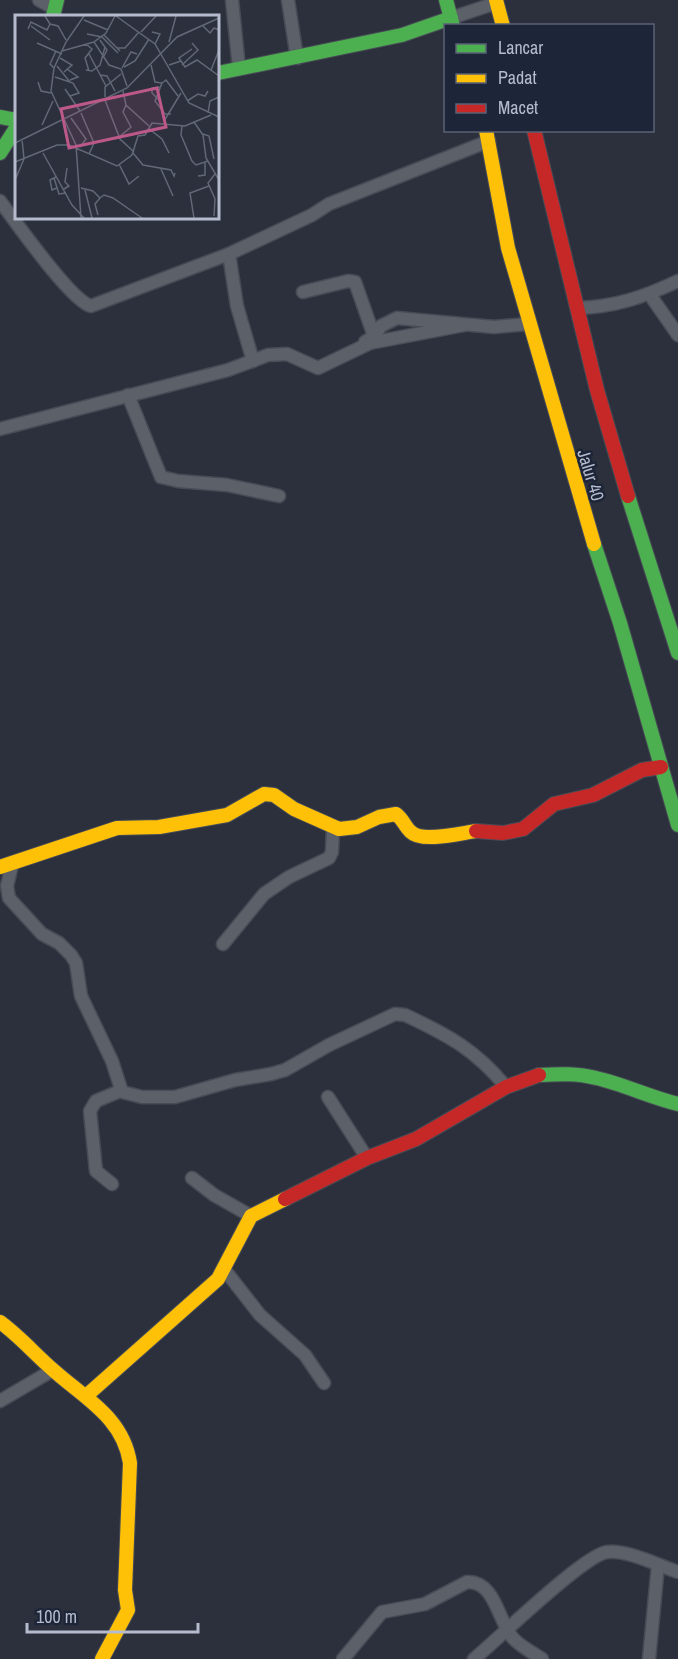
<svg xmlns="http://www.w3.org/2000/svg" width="678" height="1659" font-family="'Archivo Narrow',sans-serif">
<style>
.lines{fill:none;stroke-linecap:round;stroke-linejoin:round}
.street-casing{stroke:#474b55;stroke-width:15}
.fast-casing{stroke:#474b55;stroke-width:16}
.slow-casing{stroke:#474b55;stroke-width:16}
.jam-casing{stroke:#474b55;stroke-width:16}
.street{stroke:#5c6069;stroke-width:12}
.fast{stroke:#4caf50;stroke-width:14}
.slow{stroke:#ffc107;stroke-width:14}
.jam{stroke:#c62828;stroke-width:14}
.labels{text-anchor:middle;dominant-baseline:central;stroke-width:5;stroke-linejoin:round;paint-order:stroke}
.street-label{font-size:18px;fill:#b5bbcd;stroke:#1d2538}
.inset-road{fill:none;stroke:#626876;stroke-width:1.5}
.view{fill:#bd5989;fill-opacity:0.15;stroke:#bd5989;stroke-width:3}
.inset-edge{fill:none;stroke:#b5bbcd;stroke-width:3}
</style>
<rect width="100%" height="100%" fill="#2b303c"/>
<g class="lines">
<g class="street-casing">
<g id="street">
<polyline points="39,0 55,9"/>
<polyline points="232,0 239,68"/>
<polyline points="288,0 297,58"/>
<polyline points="451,18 496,3"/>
<path d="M 0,201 C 15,221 71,301 91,306 L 229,254 L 312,215 L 329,204 L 489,141"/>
<polyline points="229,254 237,306 253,361"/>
<polyline points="303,292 348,281 355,282 374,336"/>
<polyline points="650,295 678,335"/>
<path d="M 577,308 C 615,307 644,297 678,281"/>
<polyline points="365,342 374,336 381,326 397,318 494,327 528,324"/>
<polyline points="128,395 161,477 178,481 227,485 279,496"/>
<polyline points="0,429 228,370 268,355 287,354 318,368 370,343 464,325"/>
<path d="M 12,865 L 7,886 L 9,898 L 42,934 L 59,943 L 71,955 L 76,963 L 81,996 L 112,1061 L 122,1092 L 142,1097 L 175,1097 L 235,1080 L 271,1074 L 285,1070 L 329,1045 L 395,1014 L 405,1015 C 448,1035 476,1050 506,1087"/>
<polyline points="223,944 264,894 289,877 329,858 332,852 333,828"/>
<polyline points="328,1097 367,1158"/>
<polyline points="192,1178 214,1195 251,1216"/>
<polyline points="112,1184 96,1171 90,1111 96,1101 120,1091"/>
<polyline points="224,1269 260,1315 305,1355 324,1383"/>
<polyline points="0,1401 53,1370"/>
<path d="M 343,1659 L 382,1612 L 425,1604 L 467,1582 C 495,1581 498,1620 512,1637 C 519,1646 532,1652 542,1659"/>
<path d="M 474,1659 C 498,1639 584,1555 607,1552 C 629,1550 657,1565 678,1572"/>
<polyline points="649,1659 658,1565"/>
</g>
</g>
<g class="fast-casing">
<g id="fast">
<polyline points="446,0 453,26"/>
<polyline points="53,16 57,0"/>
<polyline points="218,73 402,35 451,18"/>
<polyline points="0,117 16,120"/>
<polyline points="0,153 16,128"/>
<polyline points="628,496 678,653"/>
<polyline points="594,544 620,623 678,825"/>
<path d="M 539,1075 C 558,1074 577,1073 596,1078 C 623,1084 649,1097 678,1104"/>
</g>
</g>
<g class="slow-casing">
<g id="slow">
<polyline points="496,0 503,26"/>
<polyline points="486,130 508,248 594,544"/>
<path d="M 0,867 L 117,828 L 159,827 L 227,815 L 264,794 L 274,795 L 294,809 L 339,829 L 357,827 L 379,817 L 396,814 C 403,819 405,827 411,832 C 422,843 461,833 476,831"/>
<path d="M 0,1322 C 19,1336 34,1353 52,1369 C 84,1398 123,1417 130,1463 L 125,1590 L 128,1610 L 102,1659"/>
<polyline points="86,1396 218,1279 251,1216 285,1199"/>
</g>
</g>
<g class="jam-casing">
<g id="jam">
<polyline points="534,130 597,390 628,496"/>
<polyline points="476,831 503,833 523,829 554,804 593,795 642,770 661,767"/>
<polyline points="285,1199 367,1158 416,1139 506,1087 539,1075"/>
</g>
</g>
<use href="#street" class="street"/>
<use href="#fast" class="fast"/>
<use href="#slow" class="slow"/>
<use href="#jam" class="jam"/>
</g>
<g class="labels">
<g class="street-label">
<text transform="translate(591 475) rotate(73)">Jalur 40</text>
</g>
</g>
<g transform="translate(15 15)">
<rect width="204" height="204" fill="#2b303c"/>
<path class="inset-road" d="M 30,1 L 35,9 L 43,11 L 51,25M 100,1 L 91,18 L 79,27 L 94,50 L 106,54 L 112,71M 101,1 L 140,29 L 174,88 L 204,102M 69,5 L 93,15M 16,11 L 35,25M 188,11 L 195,18 L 199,13 L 204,15M 13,14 L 16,7 L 32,15 L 35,9M 126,17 L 141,1M 137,17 L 145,19 L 140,29M 72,19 L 87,22 L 103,38M 89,20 L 105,36M 85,25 L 92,35 L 88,43M 154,27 L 161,1M 22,28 L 47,39M 71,29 L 77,34 L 70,43 L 74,56M 102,33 L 110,33 L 124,17M 47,36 L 79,27M 74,39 L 91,71M 45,43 L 57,50 L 49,57M 166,46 L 164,43 L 177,34M 136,50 L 140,67 L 147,68 L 140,86 L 150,99 L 156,99M 154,50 L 166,46 L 170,52 L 182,45 L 204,61M 167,50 L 183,35 L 177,28M 42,51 L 55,67M 109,52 L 120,46 L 134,24M 39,53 L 35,49 L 41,36M 107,53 L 116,37 L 122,39M 52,54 L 63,62 L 55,65M 71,55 L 77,56 L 85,50 L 90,32M 196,55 L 204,35M 85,60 L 92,61 L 100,76M 40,62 L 58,68 L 64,78 L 55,81M 23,67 L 26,76 L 36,78M 147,68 L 151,65 L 163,81M 50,74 L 65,96M 108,76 L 111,90 L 134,111M 90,82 L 90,72 L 106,59M 90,85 L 105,124 L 119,137M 172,86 L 183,79 L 190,81 L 193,76M 146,87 L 137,78 L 137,73 L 146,72M 66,98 L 79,128 L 74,139M 193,98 L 195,86 L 204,82M 56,103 L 71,124 L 65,132M 149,106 L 166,78M 179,107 L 188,120 L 191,143 L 204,165M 27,110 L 38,86M 167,111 L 166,120 L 177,146 L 181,150 L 193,146M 133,113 L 147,124 L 154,138M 188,119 L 194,121 L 199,144M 104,122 L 116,112 L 108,97 L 111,90M 0,128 L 112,73 L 162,22 L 204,3M 28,138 L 57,190 L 69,203M 118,138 L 128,150 L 156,155 L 159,161 L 160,158M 0,147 L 42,130 L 54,130 L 102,151 L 117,140 L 123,121 L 130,120 L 137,108 L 170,111 L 196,100M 104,149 L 114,169 L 124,161M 146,154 L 158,181M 183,161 L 190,160 L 190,148M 41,162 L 35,165 L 37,175 L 42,173M 39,163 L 44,179 L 51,178M 0,165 L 9,144 L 7,124M 66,173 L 78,176 L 85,183 L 89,180 L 98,183 L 127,203M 49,174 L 54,171 L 50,167 L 52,153M 70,175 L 77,203M 83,200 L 80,189 L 85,183M 199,201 L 200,184 L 193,168 L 200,159M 66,203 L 61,130 L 36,76 L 39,53 L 51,27 L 69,1M 179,203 L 175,178 L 194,171"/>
<path class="view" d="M 142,73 L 151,112 L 54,133 L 46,94 Z"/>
<rect width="204" height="204" class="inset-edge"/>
</g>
<rect x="444" y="24" width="210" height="108" fill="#1d2538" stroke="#5a6174" stroke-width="1.5"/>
<rect x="456" y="44" width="30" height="9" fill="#4caf50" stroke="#5a6174" stroke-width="1.5"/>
<text x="498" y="54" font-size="18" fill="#b5bbcd">Lancar</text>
<rect x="456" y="74" width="30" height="9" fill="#ffc107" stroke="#5a6174" stroke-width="1.5"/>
<text x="498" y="84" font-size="18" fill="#b5bbcd">Padat</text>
<rect x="456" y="104" width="30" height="9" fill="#c62828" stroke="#5a6174" stroke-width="1.5"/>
<text x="498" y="114" font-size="18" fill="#b5bbcd">Macet</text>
<path d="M27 1623v9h171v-9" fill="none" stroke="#b5bbcd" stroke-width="3"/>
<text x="36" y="1623" font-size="18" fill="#b5bbcd" stroke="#1d2538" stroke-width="4.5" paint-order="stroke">100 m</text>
</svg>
